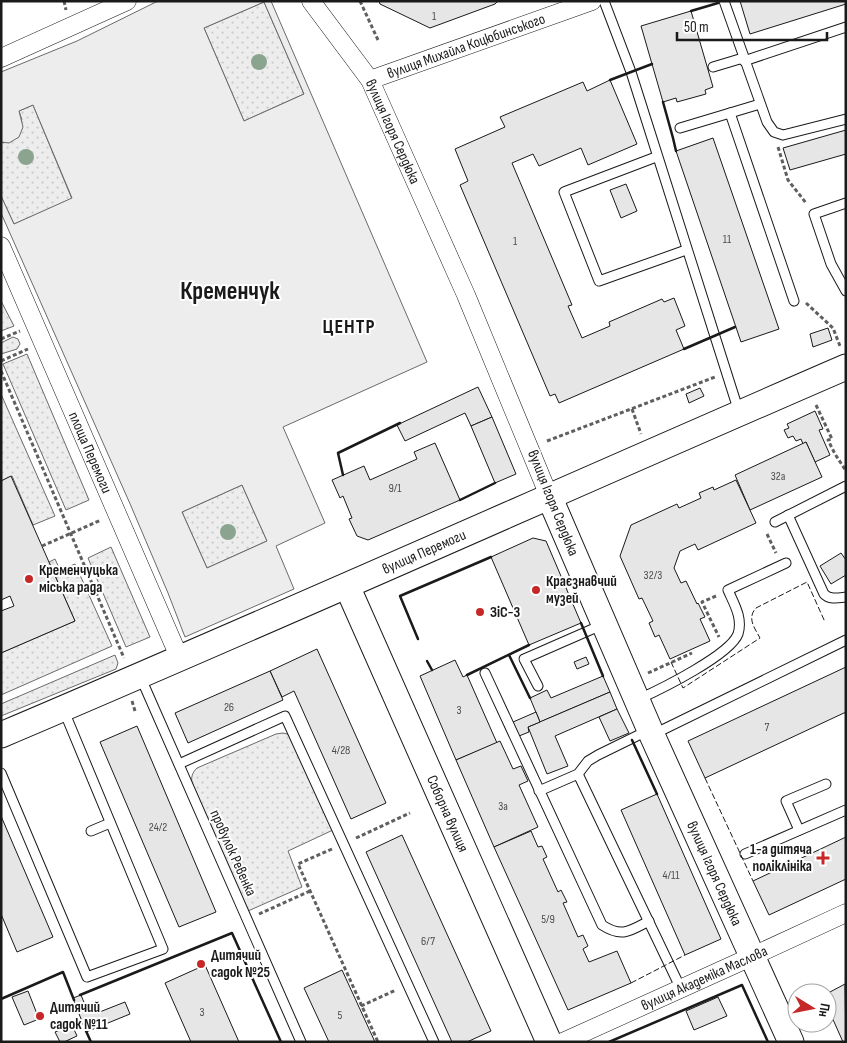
<svg xmlns="http://www.w3.org/2000/svg" width="847" height="1043" font-family="'Sofia Sans Condensed',sans-serif">
<style>
.grass{fill:url(#grass-dots);stroke:#6a6a6a}
.built{fill:#ededed;stroke:#6a6a6a;fill-rule:evenodd}
.building{fill:#e6e6e6;stroke:#1a1a1a}
.lines{fill:none;stroke-linecap:round;stroke-linejoin:round}
.lane-casing{stroke:#1a1a1a;stroke-width:11}
.street-casing{stroke:#1a1a1a;stroke-width:19}
.secondary-casing{stroke:#1a1a1a;stroke-width:27}
.path{stroke:#5f5f5f;stroke-width:3;stroke-dasharray:4 2.5;stroke-linecap:butt}
.lane{stroke:#fff;stroke-width:9}
.street{stroke:#fff;stroke-width:18}
.secondary{stroke:#fff;stroke-width:25}
.fence{stroke:#1a1a1a;stroke-width:1;stroke-dasharray:6 2.5;stroke-linecap:butt}
.wall{stroke:#1a1a1a;stroke-width:2.5}
.tree{fill:#8aa48f}
.poi-dot{fill:#c62828;stroke:#fff;stroke-width:2}
.labels{text-anchor:middle;dominant-baseline:central;stroke-width:4;stroke-linejoin:round;paint-order:stroke}
.number-label{font-size:12px;fill:#4d4d4d}
.street-label{font-size:15px;fill:#1a1a1a;stroke:#fff}
.poi-label{font-size:15px;font-weight:bold;fill:#1a1a1a;stroke:#fff;text-anchor:start}
.district-label{font-size:20px;font-weight:bold;letter-spacing:1px;fill:#1a1a1a;stroke:#fff}
.town-label{font-size:25px;font-weight:bold;fill:#1a1a1a;stroke:#fff}
</style>
<defs>
<pattern id="grass-dots" width="8" height="8" patternUnits="userSpaceOnUse" patternTransform="scale(1.25)"><rect width="8" height="8" fill="#ededed"/><path d="M2 2h.1M6 6h.1" fill="none" stroke="#cbcbcb" stroke-width="1.8" stroke-linecap="round"/></pattern>
</defs>
<rect width="100%" height="100%" fill="#fff"/>
<g class="grass">
<polygon points="264,2 304,94 244,121 204,28"/>
<polygon points="33,105 72,199 14,224 1,196 1,142 4,143 22,120 19,111"/>
<polygon points="1,301 14,326 1,331"/>
<polygon points="13,337 18,339 20,344 17,349 1,354 1,343"/>
<polygon points="27,354 89,500 66,510 3,364"/>
<polygon points="1,394 55,516 33,525 12,476 1,481"/>
<polygon points="242,485 267,541 207,568 182,512"/>
<polygon points="111,547 150,637 126,647 88,558"/>
<polygon points="55,559 60,570 75,564 112,646 1,695 1,653 75,621 49,562"/>
<polygon points="115,655 118,663 116,669 1,716 1,704"/>
<path d="M 283,733 L 291,735 L 333,830 L 288,851 L 302,887 L 248,911 L 192,784 C 191,777 192,773 197,768 L 276,734 Z"/>
</g>
<path class="built" d="M 158,1 L 271,1 L 427,362 L 283,427 L 325,523 L 276,546 L 294,589 L 185,637 L 168,593 L 131,506 L 1,213 L 1,196 L 14,224 L 72,198 L 33,105 L 19,111 L 23,127 L 19,137 L 9,143 L 1,142 L 1,72 L 77,41 ZM 264,2 L 304,94 L 244,121 L 204,28 ZM 242,485 L 267,541 L 207,568 L 182,512 Z"/>
<g class="building">
<polygon points="379,1 498,1 495,4 430,28 380,4"/>
<polygon points="740,1 846,1 846,4 750,34"/>
<polygon points="691,11 713,87 705,90 706,94 677,102 676,98 663,102 641,26"/>
<polygon points="610,80 637,144 588,165 581,148 539,166 533,154 512,163 572,305 568,306 582,338 610,326 609,322 662,299 664,302 674,298 685,326 676,330 684,349 559,403 555,394 550,396 460,185 468,181 455,149 505,127 500,117 583,82 587,91"/>
<polygon points="846,130 846,154 790,170 783,148"/>
<polygon points="713,138 779,329 741,342 676,151"/>
<polygon points="626,184 637,211 621,218 610,190"/>
<polygon points="828,328 832,340 813,347 810,334"/>
<polygon points="478,387 492,417 471,426 465,413 405,441 397,425"/>
<polygon points="700,388 704,396 689,403 686,394"/>
<polygon points="815,411 823,429 819,430 830,455 815,462 806,442 803,444 801,439 796,441 793,436 788,438 784,430 789,428 787,424"/>
<polygon points="492,417 516,474 495,483 471,426"/>
<polygon points="806,442 822,477 750,510 735,475"/>
<polygon points="435,443 460,500 368,540 357,536 349,519 352,518 343,496 340,498 332,480 364,466 370,480 417,459 414,452"/>
<polygon points="11,476 75,621 1,653 1,611 14,606 10,596 1,600 1,481"/>
<polygon points="736,480 756,523 698,550 695,544 680,551 674,568 681,583 686,581 697,604 698,603 705,617 700,619 710,641 670,659 659,635 655,637 649,623 653,621 642,598 639,599 620,556 631,525 677,504 679,508 701,498 699,493 713,487 714,490"/>
<polygon points="533,538 546,541 581,623 529,645 491,557"/>
<polygon points="841,553 846,560 846,575 831,584 820,566"/>
<polygon points="317,649 386,803 351,819 294,691 282,697 270,671"/>
<polygon points="586,657 589,664 577,669 574,662"/>
<polygon points="455,660 463,677 467,675 497,743 456,760 420,676"/>
<polygon points="846,667 846,712 705,778 688,741"/>
<polygon points="270,671 283,700 188,743 175,713"/>
<polygon points="603,676 610,692 540,722 530,698 547,690 551,698"/>
<polygon points="610,692 617,709 555,736 568,766 547,774 528,727"/>
<polygon points="617,709 629,733 610,741 599,717"/>
<polygon points="536,712 540,722 528,727 529,732 519,736 513,722"/>
<polygon points="137,726 216,912 179,927 100,742"/>
<polygon points="500,741 513,769 521,766 528,781 519,785 538,827 494,847 456,760"/>
<polygon points="657,794 721,939 685,955 621,810"/>
<polygon points="1,816 53,937 17,952 1,914"/>
<polygon points="531,831 538,847 542,846 547,857 543,859 558,892 561,890 567,902 563,903 578,937 583,935 588,946 583,949 589,962 617,951 631,983 568,1010 494,847"/>
<polygon points="402,835 491,1031 467,1042 452,1042 366,852"/>
<polygon points="846,837 846,879 769,915 753,881"/>
<polygon points="205,965 239,1042 191,1042 165,983"/>
<polygon points="342,970 375,1042 329,1042 304,988"/>
<polygon points="845,984 846,1042 843,1042 827,1006 827,999 830,992"/>
<polygon points="28,991 39,1019 24,1025 12,997"/>
<polygon points="81,995 88,1012 95,1009 97,1013 125,1002 130,1014 86,1032 73,998"/>
<polygon points="718,997 727,1016 694,1030 686,1011"/>
<polygon points="72,1025 77,1036 64,1042 60,1042 55,1032"/>
</g>
<g class="lines">
<g class="lane-casing">
<g id="lane">
<polyline points="604,1 631,72 739,412"/>
<polyline points="724,1 767,122 774,132 783,135 846,119"/>
<polyline points="744,61 846,27"/>
<polyline points="713,67 743,58"/>
<polyline points="730,113 794,301"/>
<polyline points="680,128 760,104"/>
<polyline points="656,157 564,192 599,281 686,250"/>
<polyline points="846,203 814,214 831,264 846,291"/>
<path d="M 788,515 L 824,594 C 830,600 838,598 846,597"/>
<polyline points="775,522 846,486"/>
<path d="M 485,673 L 602,925 C 622,938 630,931 649,921"/>
<polyline points="140,676 301,1042"/>
<polyline points="538,686 524,659 604,624"/>
<path d="M 639,699 C 661,689 730,655 738,634 C 743,618 734,604 728,590 L 786,563"/>
<polyline points="654,734 846,640"/>
<polyline points="179,764 285,716 434,1042"/>
<polyline points="1,773 87,977 163,949 64,711"/>
<polyline points="578,774 681,989"/>
<polyline points="539,791 578,774 588,761 598,755 649,730"/>
<polyline points="799,830 786,801 826,784"/>
<polyline points="91,831 110,823"/>
<polyline points="745,854 846,810"/>
</g>
</g>
<g class="street-casing">
<g id="street">
<path id="s1" d="M 311,1 L 370,80 L 466,295 L 549,496"/>
<polyline points="1,58 127,1"/>
<path id="s2" d="M 370,80 L 592,1"/>
<path id="s3" d="M 1,246 L 180,659"/>
<path id="s4" d="M 563,1042 L 753,956 L 846,913"/>
</g>
</g>
<g class="secondary-casing">
<g id="secondary">
<path id="s5" d="M 549,496 L 652,735 L 791,1042"/>
<path id="s6" d="M 347,586 L 549,1042"/>
<path id="s7" d="M 1,735 C 284,615 564,489 846,367"/>
</g>
</g>
<g class="path">
<polyline points="64,1 66,10"/>
<polyline points="360,1 378,40"/>
<polyline points="778,147 788,180 806,203"/>
<polyline points="806,303 833,328 840,346"/>
<polyline points="1,339 20,331"/>
<polyline points="1,361 28,349"/>
<polyline points="1,371 124,658"/>
<polyline points="816,405 832,439 828,440 835,454 846,471"/>
<polyline points="632,409 641,434"/>
<polyline points="547,441 715,377"/>
<polyline points="767,534 776,553"/>
<polyline points="42,546 101,520"/>
<polyline points="716,596 702,602 719,637"/>
<polyline points="648,673 692,653"/>
<polyline points="132,701 135,711"/>
<polyline points="356,838 410,813"/>
<polyline points="332,849 298,864 378,1042"/>
<polyline points="259,914 310,891"/>
<polyline points="361,1006 396,990"/>
</g>
<use href="#lane" class="lane"/>
<use href="#street" class="street"/>
<use href="#secondary" class="secondary"/>
<g class="fence">
<path d="M 671,662 L 683,688 L 760,638 C 754,627 747,618 756,608 L 807,582 L 825,622"/>
<polyline points="705,778 753,881"/>
<polyline points="631,983 685,955"/>
</g>
<g class="wall">
<polyline points="691,11 718,3"/>
<polyline points="610,80 652,64"/>
<polyline points="663,102 673,138 676,151"/>
<polyline points="684,349 735,327"/>
<polyline points="343,475 338,453 400,423"/>
<polyline points="460,500 495,483"/>
<polyline points="581,623 603,676"/>
<polyline points="418,639 400,596 491,557"/>
<polyline points="509,655 530,698"/>
<polyline points="427,661 432,670"/>
<polyline points="467,675 529,645"/>
<polyline points="632,740 657,794"/>
<polyline points="80,995 232,933 281,1042"/>
<polyline points="1,999 63,972 74,1000"/>
<polyline points="86,1031 91,1042"/>
<polyline points="609,1042 742,985 768,1042"/>
</g>
</g>
<g class="tree">
<circle cx="259" cy="62" r="8"/>
<circle cx="26" cy="157" r="8"/>
<circle cx="228" cy="532" r="8"/>
</g>
<g class="poi-dot">
<circle cx="29" cy="579" r="5"/>
<circle cx="536" cy="590" r="5"/>
<circle cx="480" cy="612" r="5"/>
<path d="M820.5 850.5h5v5h5v5h-5v5h-5v-5h-5v-5h5z"/>
<circle cx="201" cy="964" r="5"/>
<circle cx="40" cy="1016" r="5"/>
</g>
<g class="labels">
<g class="number-label">
<text x="434" y="16">1</text>
<text x="727" y="239">11</text>
<text x="515" y="241">1</text>
<text x="778" y="476">32а</text>
<text x="395" y="488">9/1</text>
<text x="653" y="575">32/3</text>
<text x="229" y="707">26</text>
<text x="459" y="710">3</text>
<text x="767" y="727">7</text>
<text x="341" y="750">4/28</text>
<text x="503" y="806">3а</text>
<text x="158" y="827">24/2</text>
<text x="671" y="875">4/11</text>
<text x="548" y="919">5/9</text>
<text x="428" y="941">6/7</text>
<text x="202" y="1012">3</text>
<text x="340" y="1015">5</text>
</g>
<g class="street-label">
<text stroke="none"><textPath href="#s2" startOffset="102">вулиця Михайла Коцюбинського</textPath></text>
<text stroke="none"><textPath href="#s1" startOffset="155">вулиця Ігоря Сердюка</textPath></text>
<text stroke="none"><textPath href="#s3" startOffset="225">площа Перемоги</textPath></text>
<text transform="translate(553 503) rotate(68)">вулиця Ігоря Сердюка</text>
<text stroke="none"><textPath href="#s7" startOffset="461">вулиця Перемоги</textPath></text>
<text stroke="none"><textPath href="#s6" startOffset="249">Соборна вулиця</textPath></text>
<text transform="translate(233 853) rotate(66)">провулок Ревенка</text>
<text stroke="none"><textPath href="#s5" startOffset="412">вулиця Ігоря Сердюка</textPath></text>
<text stroke="none"><textPath href="#s4" startOffset="155">вулиця Академіка Маслова</textPath></text>
</g>
<g class="poi-label">
<text x="39" y="570">Кременчуцька<tspan x="39" dy="17">міська рада</tspan></text>
<text x="546" y="581">Краєзнавчий<tspan x="546" dy="17">музей</tspan></text>
<text x="490" y="612">ЗіС-3</text>
<text x="812" y="849" text-anchor="end">1-а дитяча<tspan x="812" dy="17">поліклініка</tspan></text>
<text x="211" y="955">Дитячий<tspan x="211" dy="17">садок №25</tspan></text>
<text x="50" y="1007">Дитячий<tspan x="50" dy="17">садок №11</tspan></text>
</g>
<g class="district-label">
<text x="349" y="327">ЦЕНТР</text>
</g>
<g class="town-label">
<text x="230" y="291">Кременчук</text>
</g>
</g>
<rect width="847" height="1043" fill="none" stroke="#1a1a1a" stroke-width="5"/>
<g transform="translate(812 1008) rotate(100)"><circle r="24" fill="#ffffff" stroke="#a3a3a3"/>
<path d="M0-4L9 19L0 12L-9 19Z" fill="#c62828"/>
<text y="-8" font-size="14" font-weight="bold" text-anchor="middle" fill="#1a1a1a">Пн</text>
</g>
<path d="M677 32v8h150v-8" fill="none" stroke="#1a1a1a" stroke-width="2.5"/>
<text x="684" y="32" font-size="15" fill="#1a1a1a" stroke="#ffffff" stroke-width="4" paint-order="stroke">50 m</text>
</svg>
